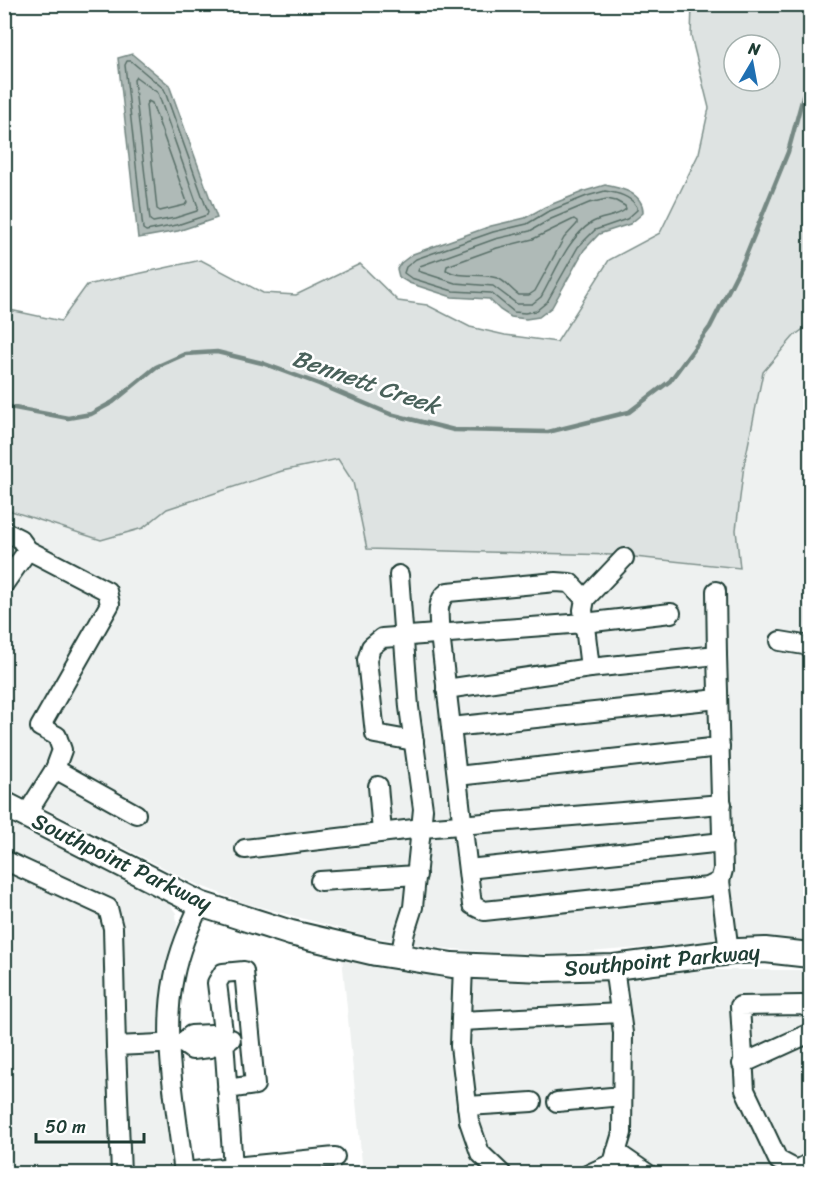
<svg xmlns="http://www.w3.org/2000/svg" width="815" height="1178" font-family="Sriracha,sans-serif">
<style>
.built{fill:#eef1f0}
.green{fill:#dee3e2;stroke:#7e908b;stroke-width:1.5;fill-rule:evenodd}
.water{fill:#afbab7;stroke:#758883;stroke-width:1.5}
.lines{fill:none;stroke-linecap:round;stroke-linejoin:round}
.shore{stroke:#596f68;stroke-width:1.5}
.stream{stroke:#758883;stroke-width:4.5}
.minor-casing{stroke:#1f3d34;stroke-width:22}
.major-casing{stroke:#1f3d34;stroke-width:28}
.minor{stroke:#fff;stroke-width:18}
.major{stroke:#fff;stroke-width:24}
.labels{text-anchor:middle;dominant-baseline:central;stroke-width:5;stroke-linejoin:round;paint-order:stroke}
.street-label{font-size:22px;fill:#1f3d34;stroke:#fff}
.water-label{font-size:24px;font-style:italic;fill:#4a625b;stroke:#fff}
</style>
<rect width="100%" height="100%" fill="#fff"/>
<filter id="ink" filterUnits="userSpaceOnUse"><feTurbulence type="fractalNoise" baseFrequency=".0167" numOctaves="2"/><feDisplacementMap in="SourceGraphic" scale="12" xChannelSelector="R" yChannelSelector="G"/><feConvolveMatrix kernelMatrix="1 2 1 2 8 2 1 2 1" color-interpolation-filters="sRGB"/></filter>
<g filter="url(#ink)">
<g class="built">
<polygon points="810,324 810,944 786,940 753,939 563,954 514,954 441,948 368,936 245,903 196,884 5,788 4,509 101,540 143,528 166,509 282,471 338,459 353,482 367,549 615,555 740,567 736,530 744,465 763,372 794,336"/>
<polygon points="4,816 156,893 168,902 176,913 177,927 163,974 158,1013 174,1173 5,1173"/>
<polygon points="342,957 599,978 714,970 810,970 810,1173 363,1173"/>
</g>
<path class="green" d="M 692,5 L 810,5 L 810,324 L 794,336 L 763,372 L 744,465 L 736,530 L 740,568 L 615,555 L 367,549 L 353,482 L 338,459 L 282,471 L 167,509 L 143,528 L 101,540 L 5,509 L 5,309 L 61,321 L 87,285 L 201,260 L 263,293 L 296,295 L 360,264 L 398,301 L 427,305 L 470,327 L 505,335 L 557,342 L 609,260 L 660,233 L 699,153 L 709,108 L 691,36 ZM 734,45 L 770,45 L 770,81 L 734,81 Z"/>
<g class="water">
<polygon points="132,54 169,85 217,218 178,231 138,238 118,58"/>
<path d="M 605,185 C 621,188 644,193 643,213 L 630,224 L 599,234 L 584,250 L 552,307 L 539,317 L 526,319 L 511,317 L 500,310 L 489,299 L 452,297 L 409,283 L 399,277 L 397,269 L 401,263 L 413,254 L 491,226 L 525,218 L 545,207 L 585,191 Z"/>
</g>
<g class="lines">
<g class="shore">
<polygon points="127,61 131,61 164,89 208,212 207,215 177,225 146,231 143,229 125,65"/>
<polygon points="136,77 158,93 198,207 197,211 175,218 153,222 150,220 134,80"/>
<polygon points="148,101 152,103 187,202 185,205 160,211 157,209 146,105"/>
<path d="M 605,191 C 617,193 631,196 637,207 L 637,210 L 627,219 L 595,230 L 578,247 L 547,302 L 536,311 L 525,313 L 514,312 L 491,293 L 453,291 L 411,278 L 404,273 L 406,267 L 416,259 L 493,232 L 527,224 L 547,212 L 587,196 Z"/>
<path d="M 607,199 L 616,201 L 625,206 L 626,209 C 616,218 602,216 591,223 C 567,239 555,273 541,297 L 532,304 L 517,304 L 493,286 L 455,283 L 418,271 L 420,266 L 495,239 L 530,231 L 551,219 L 589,203 Z"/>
<path d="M 574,219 L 577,221 L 577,224 L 564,238 L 535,291 L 529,295 L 519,295 C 511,290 506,281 497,278 C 480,272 461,279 446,270 L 447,266 L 497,248 L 533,239 Z"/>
</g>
<polyline class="stream" points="4,406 68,418 91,414 113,402 156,367 185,354 217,352 262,363 319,384 390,414 454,430 548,432 629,412 670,381 710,327 744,260 788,152 810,71"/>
<g class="minor-casing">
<g id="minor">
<polyline points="4,531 20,539 28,550 107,591 110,604 40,727 57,736 62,750 55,769 26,815"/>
<polyline points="399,575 409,707 423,809 413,907 405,932 400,957"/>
<path d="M 556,582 L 570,583 L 585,599 L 583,610 L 590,668 L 717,655 L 723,870 L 720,881 L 708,887 L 484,911 L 472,905 L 440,634 C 439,619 435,601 448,592 Z"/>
<polyline points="4,584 28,550"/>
<polyline points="716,591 717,655"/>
<polyline points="585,599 624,558"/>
<polyline points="780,641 810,646"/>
<polyline points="446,689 590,668"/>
<polyline points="451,727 718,699"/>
<polyline points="414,741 375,734 367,660 371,647 382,638 584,623 671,613"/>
<polyline points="55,769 136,814"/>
<polyline points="457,776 720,747"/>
<polyline points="378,786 382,832"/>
<polyline points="245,849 422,828 722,804"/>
<polyline points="4,860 108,908 113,928 116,1046"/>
<polyline points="468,869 723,842"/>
<polyline points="320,881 417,875"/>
<polyline points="720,881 729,952"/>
<polyline points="463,966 460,1046 469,1121 480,1153 502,1174"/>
<polyline points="810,1009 802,1005 740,1006 745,1090 778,1160 797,1170 810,1163"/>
<polyline points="461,1021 620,1013"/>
<polyline points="182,1043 191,1035 212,1034 216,1041"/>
<polyline points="742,1064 810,1033"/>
<polyline points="227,1089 255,1085 244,971 223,973 217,983 224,1040 233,1168"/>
<polyline points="557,1102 622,1096"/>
<polyline points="467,1106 532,1102"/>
<polyline points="616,1152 648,1174"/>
<polyline points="184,1172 335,1157"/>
<polyline points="121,1174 116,1046 182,1043 192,1050 210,1048 216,1041 231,1039"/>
<path d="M 184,1174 C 177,1111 161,1039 174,977 C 179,951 189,928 200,904"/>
<polyline points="589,1174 613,1163 622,1133 623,1033 614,967"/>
</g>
</g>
<g class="major-casing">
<polyline id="major" points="4,804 200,904 291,933 376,953 452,965 544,969 614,967 739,951 765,950 810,955"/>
</g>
<use href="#minor" class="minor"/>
<use href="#major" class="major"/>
</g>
</g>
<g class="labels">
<g class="street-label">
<text transform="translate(122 862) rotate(26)">Southpoint Parkway</text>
<text transform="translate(662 960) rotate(-5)">Southpoint Parkway</text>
</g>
<g class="water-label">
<text transform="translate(366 382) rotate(19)">Bennett Creek</text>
</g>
</g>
<rect width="815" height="1178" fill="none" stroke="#fff" stroke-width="24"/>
<rect x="12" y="12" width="791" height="1154" fill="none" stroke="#1f3d34" stroke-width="2" filter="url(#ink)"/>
<g transform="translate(752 63) rotate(10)"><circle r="28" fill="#ffffff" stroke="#a5b1ae" stroke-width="1.5"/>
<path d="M0-4.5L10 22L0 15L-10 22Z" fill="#1f6fb2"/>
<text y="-9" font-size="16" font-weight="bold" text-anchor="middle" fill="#1f3d34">N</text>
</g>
<path d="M36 1133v9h108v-9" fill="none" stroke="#1f3d34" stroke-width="3"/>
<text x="45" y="1133" font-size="18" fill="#1f3d34" stroke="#ffffff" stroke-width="4.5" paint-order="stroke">50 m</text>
</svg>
